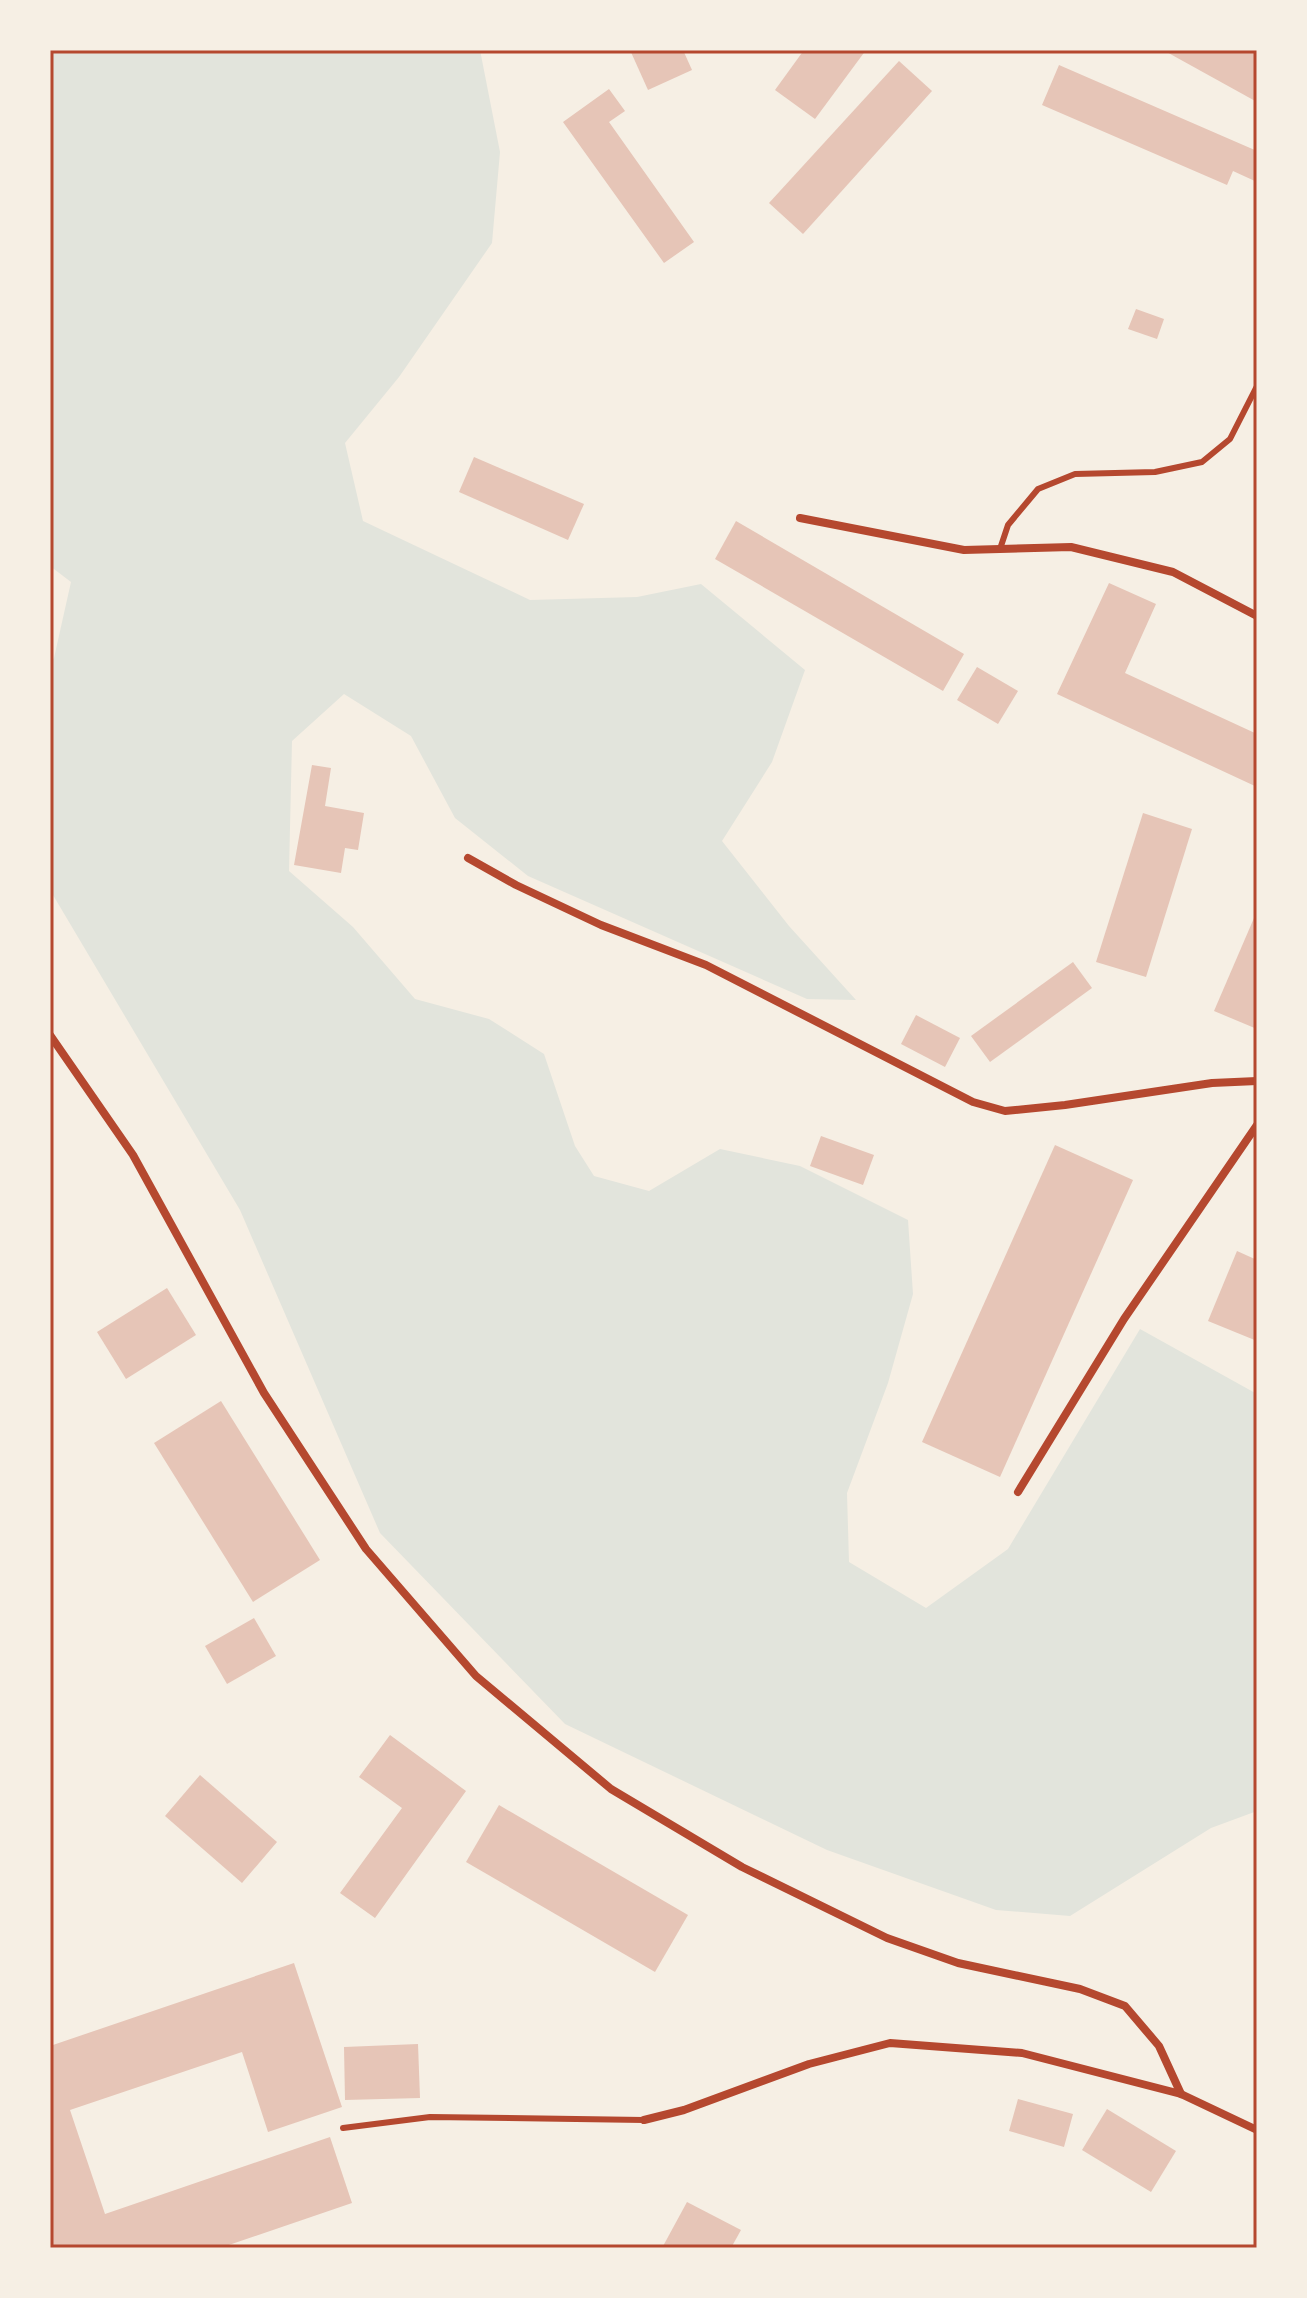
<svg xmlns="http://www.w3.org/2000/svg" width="1307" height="2298" font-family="'Alegreya Sans',sans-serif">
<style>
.green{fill:#e2e4dc}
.building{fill:#e6c5b7}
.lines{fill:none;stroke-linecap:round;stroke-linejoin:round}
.service{stroke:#b5482f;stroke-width:6}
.minor{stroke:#b5482f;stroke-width:8}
.neatline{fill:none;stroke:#b5482f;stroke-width:3}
</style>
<rect width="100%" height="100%" fill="#f6efe4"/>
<polygon class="green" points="50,50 480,50 500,152 492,243 399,377 345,443 363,521 530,600 637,597 701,584 805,670 772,762 722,841 789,926 856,1000 807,999 528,876 455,818 411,736 344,694 292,741 289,871 353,927 415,999 489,1019 544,1054 575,1146 594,1176 649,1191 720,1149 800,1166 908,1220 913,1294 888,1383 847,1493 849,1562 926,1608 1008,1549 1140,1329 1257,1394 1257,1811 1211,1828 1070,1916 996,1910 827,1850 565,1724 380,1533 240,1210 50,890 50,664 54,658 71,582 50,566"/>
<g class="building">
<polygon points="630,50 683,50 692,70 648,90"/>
<polygon points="804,50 866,50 815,119 775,90"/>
<polygon points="1163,50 1257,50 1257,102"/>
<polygon points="899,61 932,91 803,234 769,203"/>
<polygon points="1059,65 1257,151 1257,182 1233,171 1227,185 1042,105"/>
<polygon points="609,89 625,111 609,122 694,242 664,263 563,122"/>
<polygon points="1136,309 1164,319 1157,339 1128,329"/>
<polygon points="474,457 584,504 568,540 459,492"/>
<polygon points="736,521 964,654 943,691 715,559"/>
<polygon points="1109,583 1156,604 1125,673 1257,734 1257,787 1057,694"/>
<polygon points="977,667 1018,691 998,724 957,700"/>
<polygon points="312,765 331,768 325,806 364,813 358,850 345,848 341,873 294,865"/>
<polygon points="1143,813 1192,829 1146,977 1096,962"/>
<polygon points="1257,911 1257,1029 1214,1011"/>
<polygon points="1073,962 1092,988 990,1062 971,1036"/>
<polygon points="916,1015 960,1038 945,1067 901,1044"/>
<polygon points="821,1136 874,1155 863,1185 810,1166"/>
<polygon points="1055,1145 1133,1180 1000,1477 922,1442"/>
<polygon points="1237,1251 1257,1260 1257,1341 1208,1321"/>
<polygon points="167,1288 196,1335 126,1379 97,1332"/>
<polygon points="221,1401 320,1560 253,1602 154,1443"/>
<polygon points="254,1618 276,1656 227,1684 205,1646"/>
<polygon points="390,1735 466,1791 375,1918 340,1893 402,1808 359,1777"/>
<polygon points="200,1775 277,1842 242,1883 165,1816"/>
<polygon points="499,1805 688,1915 655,1972 466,1862"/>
<polygon points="294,1963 342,2107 268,2132 242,2052 70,2110 105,2214 330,2137 352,2203 220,2248 50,2248 50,2046"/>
<polygon points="418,2044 420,2098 345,2100 344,2047"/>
<polygon points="1018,2099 1073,2114 1064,2147 1009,2131"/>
<polygon points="1107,2109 1176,2151 1151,2192 1082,2150"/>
<polygon points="687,2202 741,2230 731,2248 662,2248"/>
</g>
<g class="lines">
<g class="service">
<polyline points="1000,549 1008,525 1038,489 1075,474 1155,472 1202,462 1230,439 1257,386"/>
<polyline points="343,2128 430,2117 644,2120"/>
</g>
<g class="minor">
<polyline points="800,518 964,550 1071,547 1173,572 1257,616"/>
<polyline points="468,858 516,885 601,925 706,965 973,1102 1005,1111 1065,1105 1212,1083 1257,1081"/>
<polyline points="50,1035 133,1155 264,1393 366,1549 476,1676 611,1789 742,1867 887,1938 958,1963 1080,1989 1125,2006 1159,2046 1181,2094"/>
<polyline points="1018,1492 1124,1319 1257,1125"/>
<polyline points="644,2120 684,2110 809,2064 890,2043 1022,2053 1181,2094 1257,2130"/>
</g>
</g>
<rect width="1307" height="2298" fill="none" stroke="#f6efe4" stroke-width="104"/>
<rect x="52" y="52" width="1203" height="2194" class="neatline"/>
</svg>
